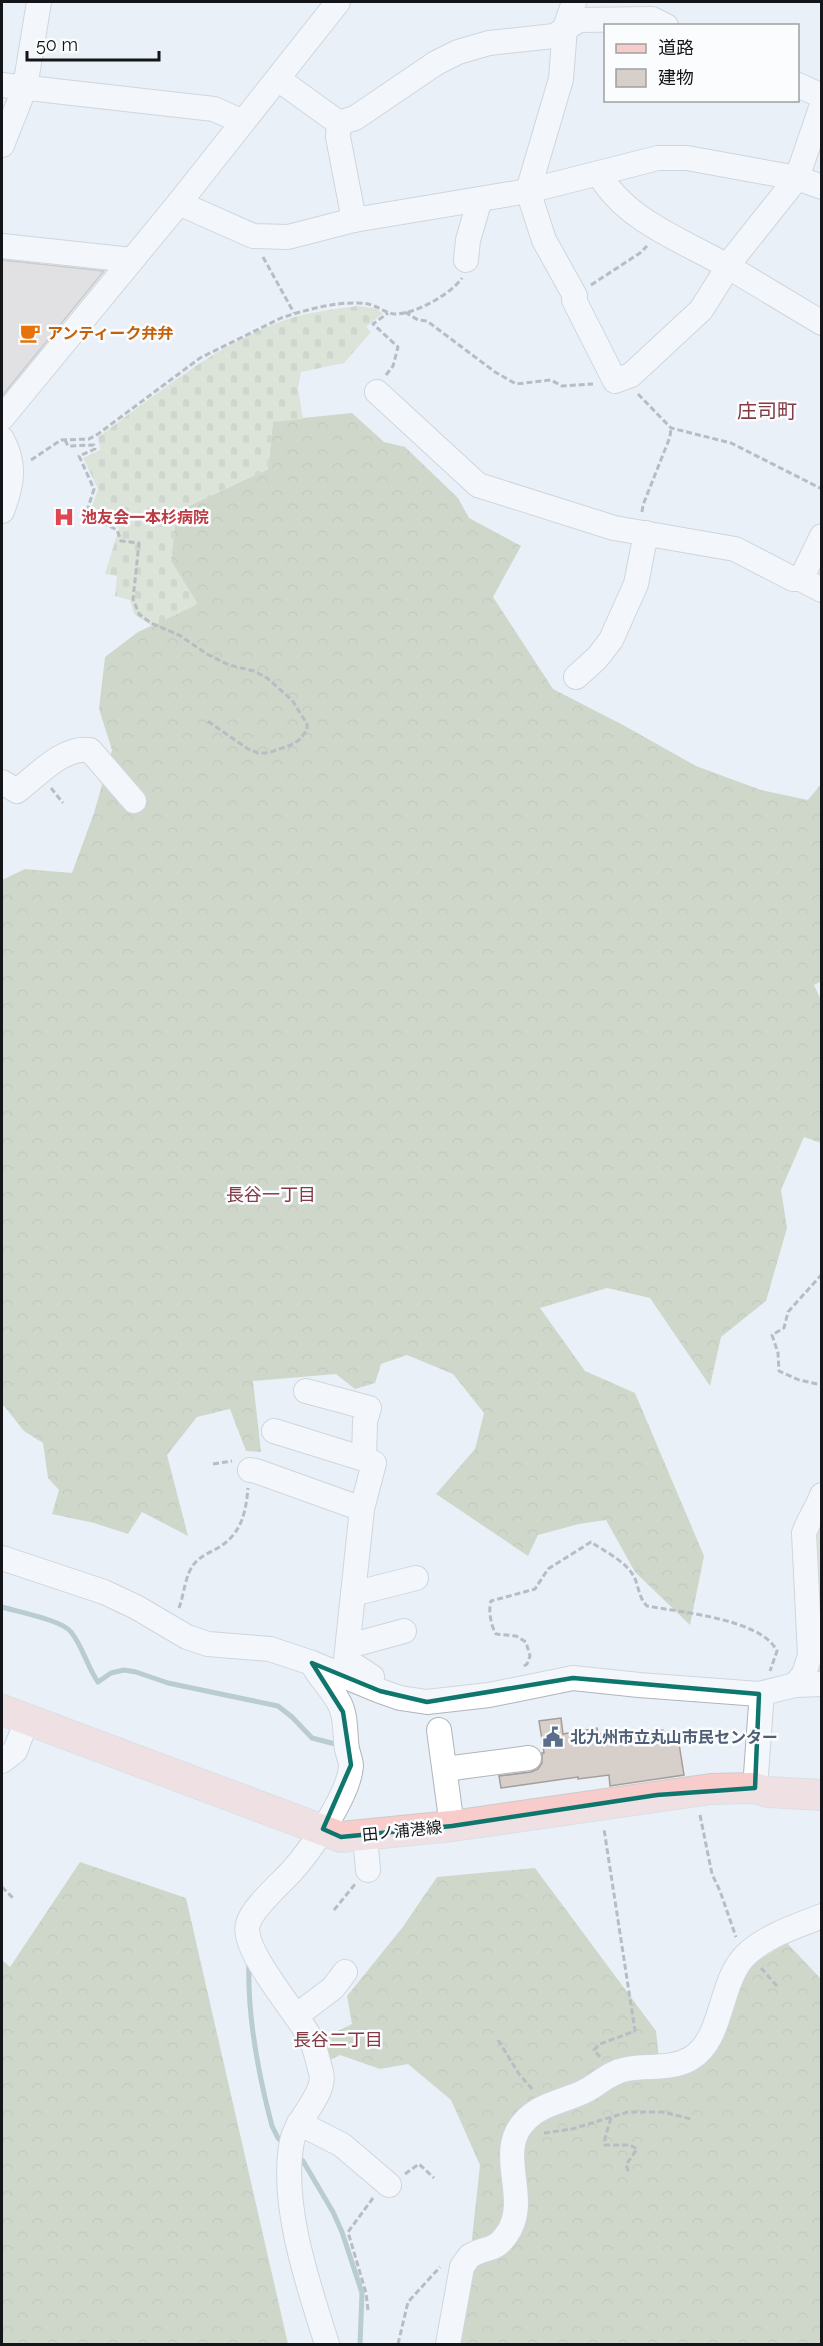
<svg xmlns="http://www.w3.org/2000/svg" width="823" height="2346" font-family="Raleway,'Noto Sans JP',sans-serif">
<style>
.green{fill:#ccd4b4}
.forest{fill:url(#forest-crowns)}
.cemetery{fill:url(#cemetery-stones)}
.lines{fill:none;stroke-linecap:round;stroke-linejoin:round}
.stream{stroke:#7da0a3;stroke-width:5}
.building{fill:#d7cfc9;stroke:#a59d97;stroke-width:1.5}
.minor-casing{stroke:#afb5bc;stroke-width:26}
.major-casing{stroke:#cbcccc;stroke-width:32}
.path{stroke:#7a7f84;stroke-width:3;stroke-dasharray:6 3;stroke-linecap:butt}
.minor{stroke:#fff;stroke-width:24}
.major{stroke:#f7ccca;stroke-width:30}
.marked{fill:none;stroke:#0f766e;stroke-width:4.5;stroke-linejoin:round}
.labels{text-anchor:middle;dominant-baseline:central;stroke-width:5;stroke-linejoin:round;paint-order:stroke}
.food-label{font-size:16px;font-weight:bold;fill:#c56008;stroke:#fbfcfe;text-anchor:start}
.health-label{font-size:16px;font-weight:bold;fill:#be3a42;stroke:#fbfcfe;text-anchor:start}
.service-label{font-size:16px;font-weight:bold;fill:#4e5e75;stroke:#fbfcfe;text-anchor:start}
.street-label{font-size:16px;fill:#131518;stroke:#fbfcfe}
.neighbourhood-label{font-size:18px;fill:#833a44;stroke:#fbfcfe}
.quarter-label{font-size:20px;fill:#833a44;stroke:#fbfcfe}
</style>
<defs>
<pattern id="forest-crowns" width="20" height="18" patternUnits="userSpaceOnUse" patternTransform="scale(1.5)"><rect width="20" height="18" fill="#b0b995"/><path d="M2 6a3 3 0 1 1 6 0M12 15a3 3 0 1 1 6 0" fill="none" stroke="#969e80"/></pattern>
<pattern id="cemetery-stones" width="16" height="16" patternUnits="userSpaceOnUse" patternTransform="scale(1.5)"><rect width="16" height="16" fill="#ccd4b4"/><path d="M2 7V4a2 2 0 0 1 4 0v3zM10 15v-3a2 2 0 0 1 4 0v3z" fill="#aeb59a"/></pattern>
</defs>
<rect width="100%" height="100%" fill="#e9f0f7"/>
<polygon class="green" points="821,1513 821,1676 818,1676 811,1573 812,1530"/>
<g class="forest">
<polygon points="352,413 384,442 405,447 458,498 469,518 521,546 493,597 553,689 623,725 696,766 761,790 808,800 821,784 822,981 814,985 822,1002 821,1143 804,1137 781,1190 787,1228 766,1301 721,1337 710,1386 650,1298 607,1288 540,1308 585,1371 635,1393 704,1556 690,1625 635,1572 606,1520 579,1524 538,1535 528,1556 436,1494 475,1449 484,1413 453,1374 407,1355 381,1364 375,1383 355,1389 336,1374 253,1381 261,1452 246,1451 230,1409 197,1417 167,1455 188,1536 142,1512 128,1534 94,1523 52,1514 59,1490 48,1478 43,1443 24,1431 4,1406 2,1406 2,880 25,869 72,873 94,813 112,750 99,709 105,657 138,632 197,604 171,561 176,512 268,469 273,421"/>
<polygon points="80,1862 186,1898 288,2344 2,2344 2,1960 10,1967"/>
<polygon points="535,1868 656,2031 661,2076 706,2062 745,1968 787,1943 821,1979 821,2344 434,2344 438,2343 466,2294 480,2165 451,2100 408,2064 380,2069 340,2055 326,2062 319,2040 352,2024 347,1996 402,1928 437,1877"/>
</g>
<path class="cemetery" d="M 358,306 L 373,308 L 383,313 L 366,327 L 371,332 L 344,363 L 301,372 L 298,388 L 303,419 L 273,422 L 268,469 L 176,512 L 171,561 L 198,604 L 152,626 L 134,614 L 130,600 L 115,596 L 117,576 L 105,574 L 119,528 L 90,512 L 98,489 L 83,458 L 100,450 L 98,437 C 158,394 214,345 285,320 C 309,312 334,309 358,306 Z"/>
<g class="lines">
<g class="stream">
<path d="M 2,1607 C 18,1612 62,1620 71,1632 C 83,1647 87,1666 98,1682 L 111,1673 L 124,1670 L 136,1672 L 168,1683 L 278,1706 L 292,1717 L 312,1738 L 339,1745"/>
<path d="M 249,1961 C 247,2016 258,2073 272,2126 L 278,2138 L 284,2143"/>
<polyline points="298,2158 303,2161 333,2212 342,2232 362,2293 360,2344"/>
</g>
</g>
<g class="building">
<polygon points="2,260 104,271 2,396"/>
<polygon points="561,1718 563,1734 597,1728 598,1734 613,1732 613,1736 663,1730 663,1732 677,1731 684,1775 610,1786 609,1775 578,1779 578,1777 501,1788 499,1776 531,1772 538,1769 542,1763 542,1753 544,1753 539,1721"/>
</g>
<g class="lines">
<g class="minor-casing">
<g id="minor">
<polyline points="574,2 565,28 561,79 528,191 544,240 575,296 574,300 615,381 631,375 701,310 725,272 727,266 797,178 822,105"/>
<polyline points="278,79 339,123 338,137 354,220"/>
<polyline points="2,85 214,109 243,122"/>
<polyline points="798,85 822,96"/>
<polyline points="339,123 355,118 436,63 458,52 489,43 554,36 579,20 652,19 666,26"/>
<polyline points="2,145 25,87 39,2"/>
<path d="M 599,174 C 626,221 682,240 727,266 C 759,285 790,304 822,323"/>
<polyline points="179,203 253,236 288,237 354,220 528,191 658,158 687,158 797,178 822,187"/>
<polyline points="2,246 132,260"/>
<polyline points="466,260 468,240 480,199"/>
<polyline points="377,392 478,485 614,528 735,549 793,579 801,579"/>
<polyline points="2,418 179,203 338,2"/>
<path d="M 2,439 C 16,464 12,485 2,511"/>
<polyline points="822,536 801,579 822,590"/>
<polyline points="576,677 597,658 611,640 636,584 646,533"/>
<path d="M 2,782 L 17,791 C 37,776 63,746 90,750 L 134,801"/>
<polyline points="306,1391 369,1408 365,1421 364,1459 374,1463 362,1509 346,1660 372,1677"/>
<polyline points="274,1431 364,1459"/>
<polyline points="250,1470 256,1471 362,1509"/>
<polyline points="2,1558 104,1592 136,1607 187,1637 208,1644 270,1649 312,1663 380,1691 400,1698 427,1702 489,1695 573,1678 639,1685 759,1694 795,1685 822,1684"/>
<polyline points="353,1594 416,1578"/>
<polyline points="349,1646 404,1631"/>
<path d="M 312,1663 C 320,1681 339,1694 343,1713 C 346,1724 345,1737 347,1749 C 348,1754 351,1761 351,1766 C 349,1795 311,1850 291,1872 C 280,1884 252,1908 248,1924 C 240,1950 300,2016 312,2041 C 316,2051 318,2062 321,2072 C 327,2093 297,2118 292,2141 C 280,2204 308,2284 327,2344"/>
<path d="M 795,1685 L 804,1674 L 810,1655 L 804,1533 C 809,1519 817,1509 822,1495"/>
<polyline points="439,1730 452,1826"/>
<polyline points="2,1761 15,1751 27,1720"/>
<polyline points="445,1769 529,1758"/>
<polyline points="755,1788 761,1705 759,1694"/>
<polyline points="366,1847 368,1870"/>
<polyline points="296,2016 333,1988 345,1972"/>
<polyline points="299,2123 342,2145 389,2185"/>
<path d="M 448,2344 L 462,2267 C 464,2264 467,2259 470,2256 C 487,2245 496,2254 510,2229 C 528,2196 497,2153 523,2123 C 539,2104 562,2102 583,2092 C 598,2085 609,2072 627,2069 C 648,2065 670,2070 690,2059 C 725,2039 718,1979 748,1953 C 768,1935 797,1926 822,1916"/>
</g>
</g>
<g class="major-casing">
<polyline id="major" points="2,1710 341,1837 452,1826 711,1789 755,1788 768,1792 822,1795"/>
</g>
<g class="path">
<polyline points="263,257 294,313"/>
<polyline points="591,285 640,253 647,246"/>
<polyline points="405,312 418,320 427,321 495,372 516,384 551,380 562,386 593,384"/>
<polyline points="386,375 393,366 398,347 373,324 388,313"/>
<polyline points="638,394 671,428 731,443 822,489"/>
<polyline points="65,440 68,446 94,445 95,449 79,456 94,489 86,514 117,530 121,541 139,543 133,599 139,614 151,623 179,635 207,654 229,665 254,671 267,678 292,700 307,724 307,730 299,740 291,745 268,753 258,753 248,749 206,720"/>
<path d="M 31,460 L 61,440 L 89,439 L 98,434 L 200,358 L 281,318 C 305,310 334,302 359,303 C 375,303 382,312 394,314 C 414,315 451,294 462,278"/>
<polyline points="642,512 643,505 670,437 671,428"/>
<polyline points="51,788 63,803"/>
<polyline points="822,1274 788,1312 784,1328 772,1335 778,1353 779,1371 799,1380 822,1385"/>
<polyline points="213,1464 232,1461"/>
<path d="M 179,1608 C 184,1595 185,1575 194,1564 C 201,1555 212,1552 221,1546 C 242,1532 246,1511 248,1488"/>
<path d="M 524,1666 L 527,1664 L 530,1656 L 526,1642 L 516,1636 L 496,1634 C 491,1626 488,1610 491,1601 L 535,1589 L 548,1569 L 591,1542 C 604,1551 625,1561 633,1575 C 639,1585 638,1597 647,1606 C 679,1612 762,1619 777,1651 L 770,1671"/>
<polyline points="700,1815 712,1874 720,1891 736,1937"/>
<polyline points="2,1887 14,1899"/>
<polyline points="334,1910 356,1883"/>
<polyline points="761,1968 778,1987"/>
<polyline points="498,2040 519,2074 533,2090"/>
<polyline points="600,2057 594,2050 600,2044 635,2031 604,1829"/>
<polyline points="611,2118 605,2138 605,2145 630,2145 637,2149 626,2165 629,2173"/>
<polyline points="544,2133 572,2129 628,2112 663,2112 691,2119"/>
<polyline points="405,2174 419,2164 434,2178"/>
<polyline points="368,2310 366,2293 348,2232 373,2198"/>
<polyline points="398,2344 408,2302 440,2267"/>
</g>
<use href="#minor" class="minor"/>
<use href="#major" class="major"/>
</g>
<path d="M0 0H823V2346H0ZM 312,1663 L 380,1691 L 427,1702 L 573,1678 L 759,1694 L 755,1788 L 657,1795 L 452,1826 L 341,1837 L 323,1829 L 351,1765 L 343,1712 Z" fill="#e9f0f7" fill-opacity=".55" fill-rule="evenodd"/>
<path class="marked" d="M 312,1663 L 380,1691 L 427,1702 L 573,1678 L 759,1694 L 755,1788 L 657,1795 L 452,1826 L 341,1837 L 323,1829 L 351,1765 L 343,1712 Z"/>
<defs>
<g id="cafe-bare" transform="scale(1.62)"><path d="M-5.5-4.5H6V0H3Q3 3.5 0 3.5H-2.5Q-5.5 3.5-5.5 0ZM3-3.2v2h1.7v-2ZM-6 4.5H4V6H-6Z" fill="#e8710a" stroke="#fbfcfe" stroke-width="2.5" paint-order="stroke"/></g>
<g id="hospital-bare" transform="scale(1.62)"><path d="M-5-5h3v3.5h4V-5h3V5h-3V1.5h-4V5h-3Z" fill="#e0444e" stroke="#fbfcfe" stroke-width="2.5" paint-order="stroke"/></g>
<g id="civic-bare" transform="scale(1.62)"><path d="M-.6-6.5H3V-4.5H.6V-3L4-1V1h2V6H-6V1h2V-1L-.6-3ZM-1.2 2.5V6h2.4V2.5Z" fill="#5c6f8a" stroke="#fbfcfe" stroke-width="2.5" paint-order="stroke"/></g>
</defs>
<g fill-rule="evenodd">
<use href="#cafe-bare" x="30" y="333"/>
<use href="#hospital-bare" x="64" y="517"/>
<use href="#civic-bare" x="553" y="1737"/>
</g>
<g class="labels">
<g class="food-label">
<text x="47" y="333">アンティーク弁弁</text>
</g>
<g class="health-label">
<text x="81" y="517">池友会一本杉病院</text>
</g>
<g class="service-label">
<text x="570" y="1737">北九州市立丸山市民センター</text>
</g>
<g class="street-label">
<text transform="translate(402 1831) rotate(-6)">田ノ浦港線</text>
</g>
<g class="neighbourhood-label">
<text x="271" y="1194">長谷一丁目</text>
<text x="338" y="2039">長谷二丁目</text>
</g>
<g class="quarter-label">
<text x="767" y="411">庄司町</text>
</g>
</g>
<rect width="823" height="2346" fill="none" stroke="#131518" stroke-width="6"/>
<rect x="604" y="24" width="195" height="78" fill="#fbfcfe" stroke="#9ea0a2" stroke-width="1.5"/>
<rect x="616" y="44" width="30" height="9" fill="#f7ccca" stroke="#9ea0a2" stroke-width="1.5"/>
<text x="658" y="54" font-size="18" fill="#131518">道路</text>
<rect x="616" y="69" width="30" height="18" fill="#d7cfc9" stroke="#9ea0a2" stroke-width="1.5"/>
<text x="658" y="84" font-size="18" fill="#131518">建物</text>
<path d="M27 51v9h132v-9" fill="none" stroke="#131518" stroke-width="3"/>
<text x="36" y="51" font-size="18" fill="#131518" stroke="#fbfcfe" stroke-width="4.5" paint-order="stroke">50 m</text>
</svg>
